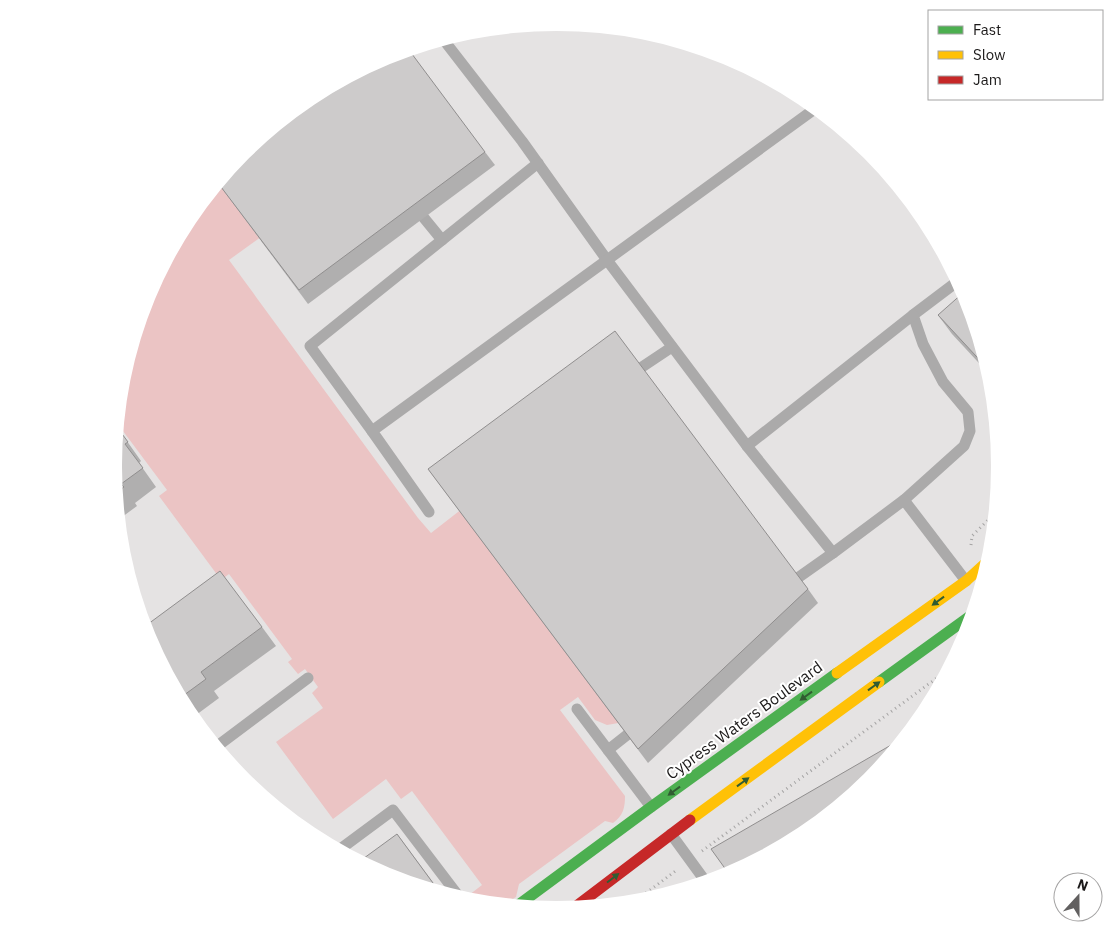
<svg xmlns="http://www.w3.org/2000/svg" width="1113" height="932" font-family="'IBM Plex Sans',sans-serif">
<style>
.green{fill:#ebc4c4}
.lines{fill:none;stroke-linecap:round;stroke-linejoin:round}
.path{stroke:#a4a3a3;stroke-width:3;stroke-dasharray:1 4;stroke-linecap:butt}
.lane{stroke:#abaaaa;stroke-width:11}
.fast{stroke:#4caf50;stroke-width:11}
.slow{stroke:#ffc107;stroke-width:11}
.jam{stroke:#c62828;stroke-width:11}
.wall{fill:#b0afaf}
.building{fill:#cdcbcb;stroke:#908e8e}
.oneway{fill:#315c32}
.labels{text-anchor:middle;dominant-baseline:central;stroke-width:4;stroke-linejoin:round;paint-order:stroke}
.street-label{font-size:16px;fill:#1b1919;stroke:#fff}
</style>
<rect width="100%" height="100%" fill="#e5e3e3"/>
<path class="green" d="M 224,176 L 265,234 L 229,260 L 418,518 L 431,533 L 467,505 L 624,722 L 607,725 L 595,720 L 578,697 L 560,710 L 625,796 C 625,808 623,816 613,823 L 605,821 L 519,884 L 516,897 L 504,904 L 475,901 L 469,895 L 482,885 L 412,791 L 401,799 L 386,779 L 333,819 L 276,742 L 323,708 L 312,693 L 318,687 L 305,669 L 298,674 L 288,662 L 292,659 L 229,574 L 221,580 L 159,496 L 167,490 L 117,423 L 122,379 L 147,296 L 188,219 Z"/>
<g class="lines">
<g class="path">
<polyline points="971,545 972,536 992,516 996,509"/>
<polyline points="702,851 949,669"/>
<polyline points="634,902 677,870"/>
</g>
<g class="lane">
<polyline points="443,39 522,141 607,260 747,446 833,553 904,500 964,446 970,431 968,412 943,382 923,344 913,315 958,281"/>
<polyline points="424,218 442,240"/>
<polyline points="642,367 672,347"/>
<polyline points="372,431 310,346 538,163"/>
<polyline points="747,446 913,315"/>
<polyline points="904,500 966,581"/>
<polyline points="429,512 372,431 816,108"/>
<polyline points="799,577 833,553"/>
<polyline points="577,709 651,807"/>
<polyline points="216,747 308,678"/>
<polyline points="608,750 627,735"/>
<polyline points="671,834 706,882"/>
<polyline points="339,850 393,810 460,898"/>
</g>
<g class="fast">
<polyline points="879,682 973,614"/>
<polyline points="517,906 651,807 837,673"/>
</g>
<g class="slow">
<polyline points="837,673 966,581 989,560"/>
<polyline points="690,820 879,682"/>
</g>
<polyline class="jam" points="574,908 690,820"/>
</g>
<g class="wall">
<polygon points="243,152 485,152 495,165 308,304 218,183"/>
<polygon points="966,297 990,375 952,334 938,315"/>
<polygon points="117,427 141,461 139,463 156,487 135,503 137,506 118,520 113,466"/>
<polygon points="428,469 808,589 818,603 648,763"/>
<polygon points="262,627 276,646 214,691 219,698 192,718 188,712 147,635"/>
<polygon points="397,834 440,892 387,876"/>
</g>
<g class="building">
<polygon points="409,50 485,152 299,290 218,183 243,152 310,97 387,56"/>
<polygon points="964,292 966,297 988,369 938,315"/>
<polygon points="615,331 808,589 638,749 428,469"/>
<polygon points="117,427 128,442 125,444 143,468 121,484 124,487 116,493 113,466"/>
<polygon points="220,571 262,627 201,672 206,679 180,698 147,635 144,627"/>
<polygon points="905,737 870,780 803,835 729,874 711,849"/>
<polygon points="397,834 433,883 427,888 387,876 360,861"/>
</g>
<defs><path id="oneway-solid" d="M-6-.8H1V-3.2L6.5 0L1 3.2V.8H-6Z" transform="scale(1.25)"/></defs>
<g class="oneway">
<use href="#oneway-solid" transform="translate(938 601) rotate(144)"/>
<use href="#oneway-solid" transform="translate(874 686) rotate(-36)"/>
<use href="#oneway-solid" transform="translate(806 696) rotate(144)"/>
<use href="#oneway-solid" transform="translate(743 782) rotate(-36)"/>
<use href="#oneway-solid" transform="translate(674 791) rotate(144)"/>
<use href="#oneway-solid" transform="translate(613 878) rotate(-37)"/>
</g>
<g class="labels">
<g class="street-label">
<text transform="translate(744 720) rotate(-36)">Cypress Waters Boulevard</text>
</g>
</g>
<path d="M0 0H1113V932H0ZM556 31H557A434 434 0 0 1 991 465V467A434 434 0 0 1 557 901H556A434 434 0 0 1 122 467V465A434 434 0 0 1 556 31Z" fill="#fff" fill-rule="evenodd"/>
<rect x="928" y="10" width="175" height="90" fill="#ffffff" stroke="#a4a3a3"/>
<rect x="938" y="26" width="25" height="8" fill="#4caf50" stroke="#a4a3a3"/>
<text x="973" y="35" font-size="15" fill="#1b1919">Fast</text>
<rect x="938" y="51" width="25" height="8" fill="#ffc107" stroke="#a4a3a3"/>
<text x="973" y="60" font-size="15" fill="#1b1919">Slow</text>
<rect x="938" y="76" width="25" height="8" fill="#c62828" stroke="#a4a3a3"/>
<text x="973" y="85" font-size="15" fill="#1b1919">Jam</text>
<g transform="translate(1078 897) rotate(21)"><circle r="24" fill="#ffffff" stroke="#a4a3a3"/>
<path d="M0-4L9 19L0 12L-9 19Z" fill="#626060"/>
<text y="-8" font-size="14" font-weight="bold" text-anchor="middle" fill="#1b1919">N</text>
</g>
</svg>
